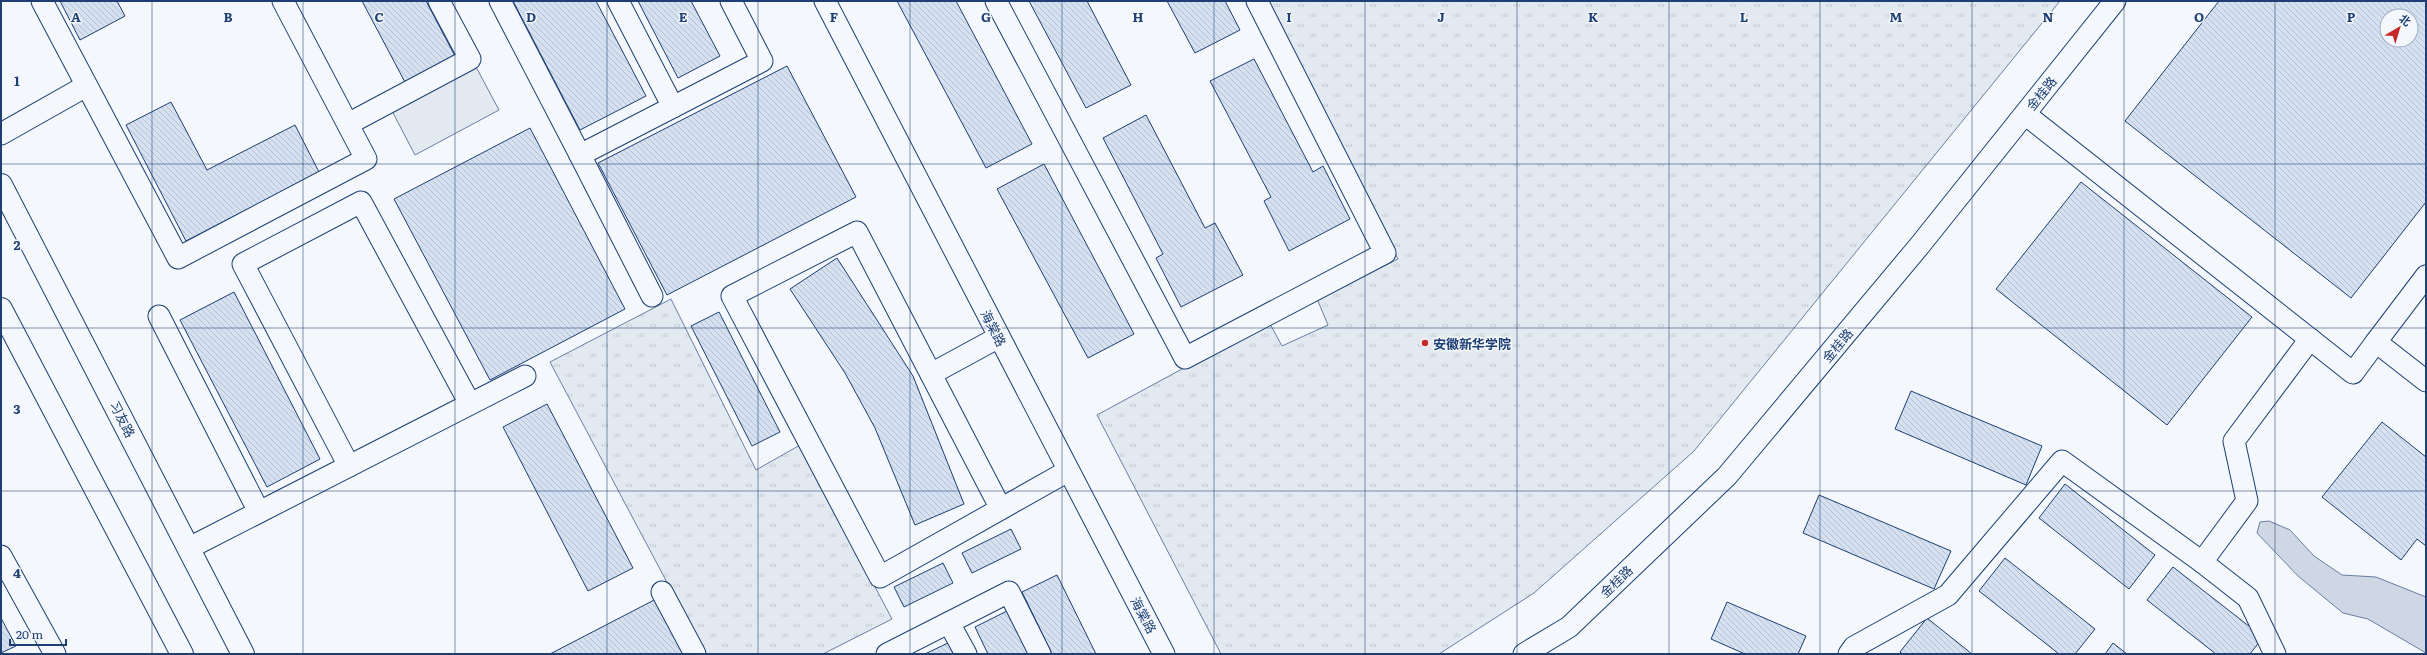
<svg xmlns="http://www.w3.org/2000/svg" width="2427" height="655" font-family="Literata,'Noto Sans SC',serif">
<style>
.grass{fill:url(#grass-tufts);stroke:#687fa3}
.pitch{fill:#e3e9f0;stroke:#687fa3}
.water{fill:#cfd7e4;stroke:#687fa3}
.building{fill:url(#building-back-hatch);stroke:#1d3f73;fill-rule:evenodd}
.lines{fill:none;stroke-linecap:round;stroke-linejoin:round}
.minor-casing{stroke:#1d3f73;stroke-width:23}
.major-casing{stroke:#1d3f73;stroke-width:24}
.minor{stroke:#f4f7fb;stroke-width:21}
.major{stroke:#f4f7fb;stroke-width:22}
.grid{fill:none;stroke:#1d3f73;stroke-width:1;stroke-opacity:0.55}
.poi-dot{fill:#c62828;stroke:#f4f7fb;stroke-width:1.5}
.labels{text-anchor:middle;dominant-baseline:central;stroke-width:3;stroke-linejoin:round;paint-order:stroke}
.street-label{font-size:13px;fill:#1d3f73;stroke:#f4f7fb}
.poi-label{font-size:13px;font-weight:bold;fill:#1d3f73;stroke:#f4f7fb;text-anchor:start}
.grid-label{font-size:13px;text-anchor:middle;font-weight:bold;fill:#1d3f73;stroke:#f4f7fb;stroke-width:3;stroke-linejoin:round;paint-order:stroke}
</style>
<defs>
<pattern id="grass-tufts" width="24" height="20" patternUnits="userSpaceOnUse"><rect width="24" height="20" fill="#e3e9f0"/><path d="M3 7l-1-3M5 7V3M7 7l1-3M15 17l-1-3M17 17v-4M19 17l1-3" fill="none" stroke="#c2c9d1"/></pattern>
<pattern id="building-back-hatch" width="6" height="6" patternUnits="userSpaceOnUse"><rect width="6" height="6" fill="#d5e0f0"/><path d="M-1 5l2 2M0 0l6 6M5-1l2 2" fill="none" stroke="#b6c1d1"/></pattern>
</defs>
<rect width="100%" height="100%" fill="#f4f7fb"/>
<g class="grass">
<polygon points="1269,1 2060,1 1694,451 1534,593 1439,654 1221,654 1097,415 1269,322 1282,346 1328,325 1317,299 1398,259"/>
<polygon points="671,299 756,470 800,445 892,619 823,654 705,654 550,362"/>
</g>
<polygon class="pitch" points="475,65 499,110 415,155 391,109"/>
<polygon class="water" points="2269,521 2290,530 2314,556 2342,575 2376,577 2426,597 2426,653 2368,619 2343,613 2298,576 2257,533 2260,522"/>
<g class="building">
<polygon points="60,1 117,1 125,16 80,40"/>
<polygon points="362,1 426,1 456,58 406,84"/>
<polygon points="513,1 596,1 646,96 580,130"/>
<polygon points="638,1 691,1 720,56 678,78"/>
<polygon points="897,1 956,1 1032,144 986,168"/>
<polygon points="1029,1 1087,1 1131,85 1086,108"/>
<polygon points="1167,1 1225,1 1240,30 1195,53"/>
<path d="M 2219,1 L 2426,1 L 2426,202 L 2351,298 L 2125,121 ZM 2387,16 L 2411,16 L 2411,40 L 2387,40 Z"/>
<polygon points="1254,59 1313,172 1323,166 1350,219 1289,251 1264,201 1271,197 1210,81"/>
<polygon points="787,66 856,197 667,295 598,163"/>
<polygon points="171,102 207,170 295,125 319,172 186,241 126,125"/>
<polygon points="1146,115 1205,228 1215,223 1243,275 1181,307 1156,258 1163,254 1103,138"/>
<polygon points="530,128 625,309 490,380 394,199"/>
<polygon points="1044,164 1134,334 1088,358 997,189"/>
<polygon points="2081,182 2252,317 2167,425 1996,289"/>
<polygon points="837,258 913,376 964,504 915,525 875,428 845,373 790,289"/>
<polygon points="234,292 320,459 267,487 180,320"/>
<polygon points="719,312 780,432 752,446 691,326"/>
<polygon points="1911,391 2042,446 2026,485 1895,429"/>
<polygon points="547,404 633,568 588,591 503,427"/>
<polygon points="2382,422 2426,457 2426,546 2417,539 2401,560 2322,497"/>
<polygon points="2065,484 2155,555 2129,589 2039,518"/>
<polygon points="1819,495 1951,551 1934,589 1803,533"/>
<polygon points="1011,529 1021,549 972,573 962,553"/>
<polygon points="2005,558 2095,629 2075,654 2059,654 1979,591"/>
<polygon points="943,563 953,583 904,607 894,587"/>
<polygon points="2173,567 2263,637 2250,654 2216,654 2147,600"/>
<polygon points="1057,575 1096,654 1052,654 1022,592"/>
<polygon points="658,598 688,654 550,654"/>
<polygon points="1727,602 1806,636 1798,654 1745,654 1711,639"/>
<polygon points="1011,609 1032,654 988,654 975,627"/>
<polygon points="1,618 16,646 1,653"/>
<polygon points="1927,618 1972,654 1903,654 1900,652"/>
<polygon points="950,642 956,654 925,654"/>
<polygon points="2113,643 2127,654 2105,654"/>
</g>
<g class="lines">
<g class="minor-casing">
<g id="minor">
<polyline points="42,1 178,258 366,159 283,1"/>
<polyline points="500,1 580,155 762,61 731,1"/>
<polyline points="618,1 673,107"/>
<polyline points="825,1 1164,654"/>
<polyline points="996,1 1185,358 1385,253 1257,1"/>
<polyline points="2025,114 2310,339 2234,441 2247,501 2202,562 2248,598 2275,654"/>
<polyline points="348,124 470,59 439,1"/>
<polyline points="1,134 86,86"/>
<polyline points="580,155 652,296"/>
<polyline points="2426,276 2376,342 2426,381"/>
<polyline points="159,316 259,512"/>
<polyline points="2310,339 2353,373 2376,342"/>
<polyline points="931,374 999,337"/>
<polyline points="349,466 243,264 361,202 470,404"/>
<polyline points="1001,509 857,232 732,296 880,577 1068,471"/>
<polyline points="189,548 525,376"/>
<polyline points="1,556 55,654"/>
<polyline points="662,592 695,654"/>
<polyline points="949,623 966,654"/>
<polyline points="887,654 1009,592 1040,654"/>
<polyline points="1524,654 1569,627 1727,476 1920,245 2115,1"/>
<polyline points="1849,654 1854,647 1948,595 2062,461 2202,562"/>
</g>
</g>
<g class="major-casing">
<g id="major">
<polyline points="1,185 243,654"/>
<polyline points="1,309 182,654"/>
</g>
</g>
<use href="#minor" class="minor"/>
<use href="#major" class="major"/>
</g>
<path class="grid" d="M 152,1 L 152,654M 303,1 L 303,654M 455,1 L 455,654M 607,1 L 607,654M 758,1 L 758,654M 910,1 L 910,654M 1062,1 L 1062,654M 1214,1 L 1214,654M 1365,1 L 1365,654M 1517,1 L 1517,654M 1669,1 L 1669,654M 1820,1 L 1820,654M 1972,1 L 1972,654M 2124,1 L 2124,654M 2275,1 L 2275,654M 1,164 L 2426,164M 1,328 L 2426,328M 1,491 L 2426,491"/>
<circle class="poi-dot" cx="1425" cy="343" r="4"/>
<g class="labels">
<g class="street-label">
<text transform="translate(2041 93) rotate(-51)">金桂路</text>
<text transform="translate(994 328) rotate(63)">海棠路</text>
<text transform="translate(1837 345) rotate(-50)">金桂路</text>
<text transform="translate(123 419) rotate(63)">习友路</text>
<text transform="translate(1616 581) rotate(-44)">金桂路</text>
<text transform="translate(1144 615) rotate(62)">海棠路</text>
</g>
<g class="poi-label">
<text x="1433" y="343">安徽新华学院</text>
</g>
</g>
<g class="grid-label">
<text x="76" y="22">A</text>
<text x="228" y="22">B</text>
<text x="379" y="22">C</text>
<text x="531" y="22">D</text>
<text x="683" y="22">E</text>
<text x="834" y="22">F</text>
<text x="986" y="22">G</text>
<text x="1138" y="22">H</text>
<text x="1289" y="22">I</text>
<text x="1441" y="22">J</text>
<text x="1593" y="22">K</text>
<text x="1744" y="22">L</text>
<text x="1896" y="22">M</text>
<text x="2048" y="22">N</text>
<text x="2199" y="22">O</text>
<text x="2351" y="22">P</text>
<text x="17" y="86">1</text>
<text x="17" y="250">2</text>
<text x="17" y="414">3</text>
<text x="17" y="578">4</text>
</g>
<rect width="2427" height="655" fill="none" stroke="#1d3f73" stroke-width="4"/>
<g transform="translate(2399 28) rotate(38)"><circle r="19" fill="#f4f7fb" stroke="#9eadc5"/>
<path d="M0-3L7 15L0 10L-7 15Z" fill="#c62828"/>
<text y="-6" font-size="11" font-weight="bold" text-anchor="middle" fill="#1d3f73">北</text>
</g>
<path d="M10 639v6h56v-6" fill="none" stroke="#1d3f73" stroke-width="2"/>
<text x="16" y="639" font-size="12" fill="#1d3f73" stroke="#f4f7fb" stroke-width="3" paint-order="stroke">20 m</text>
</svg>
